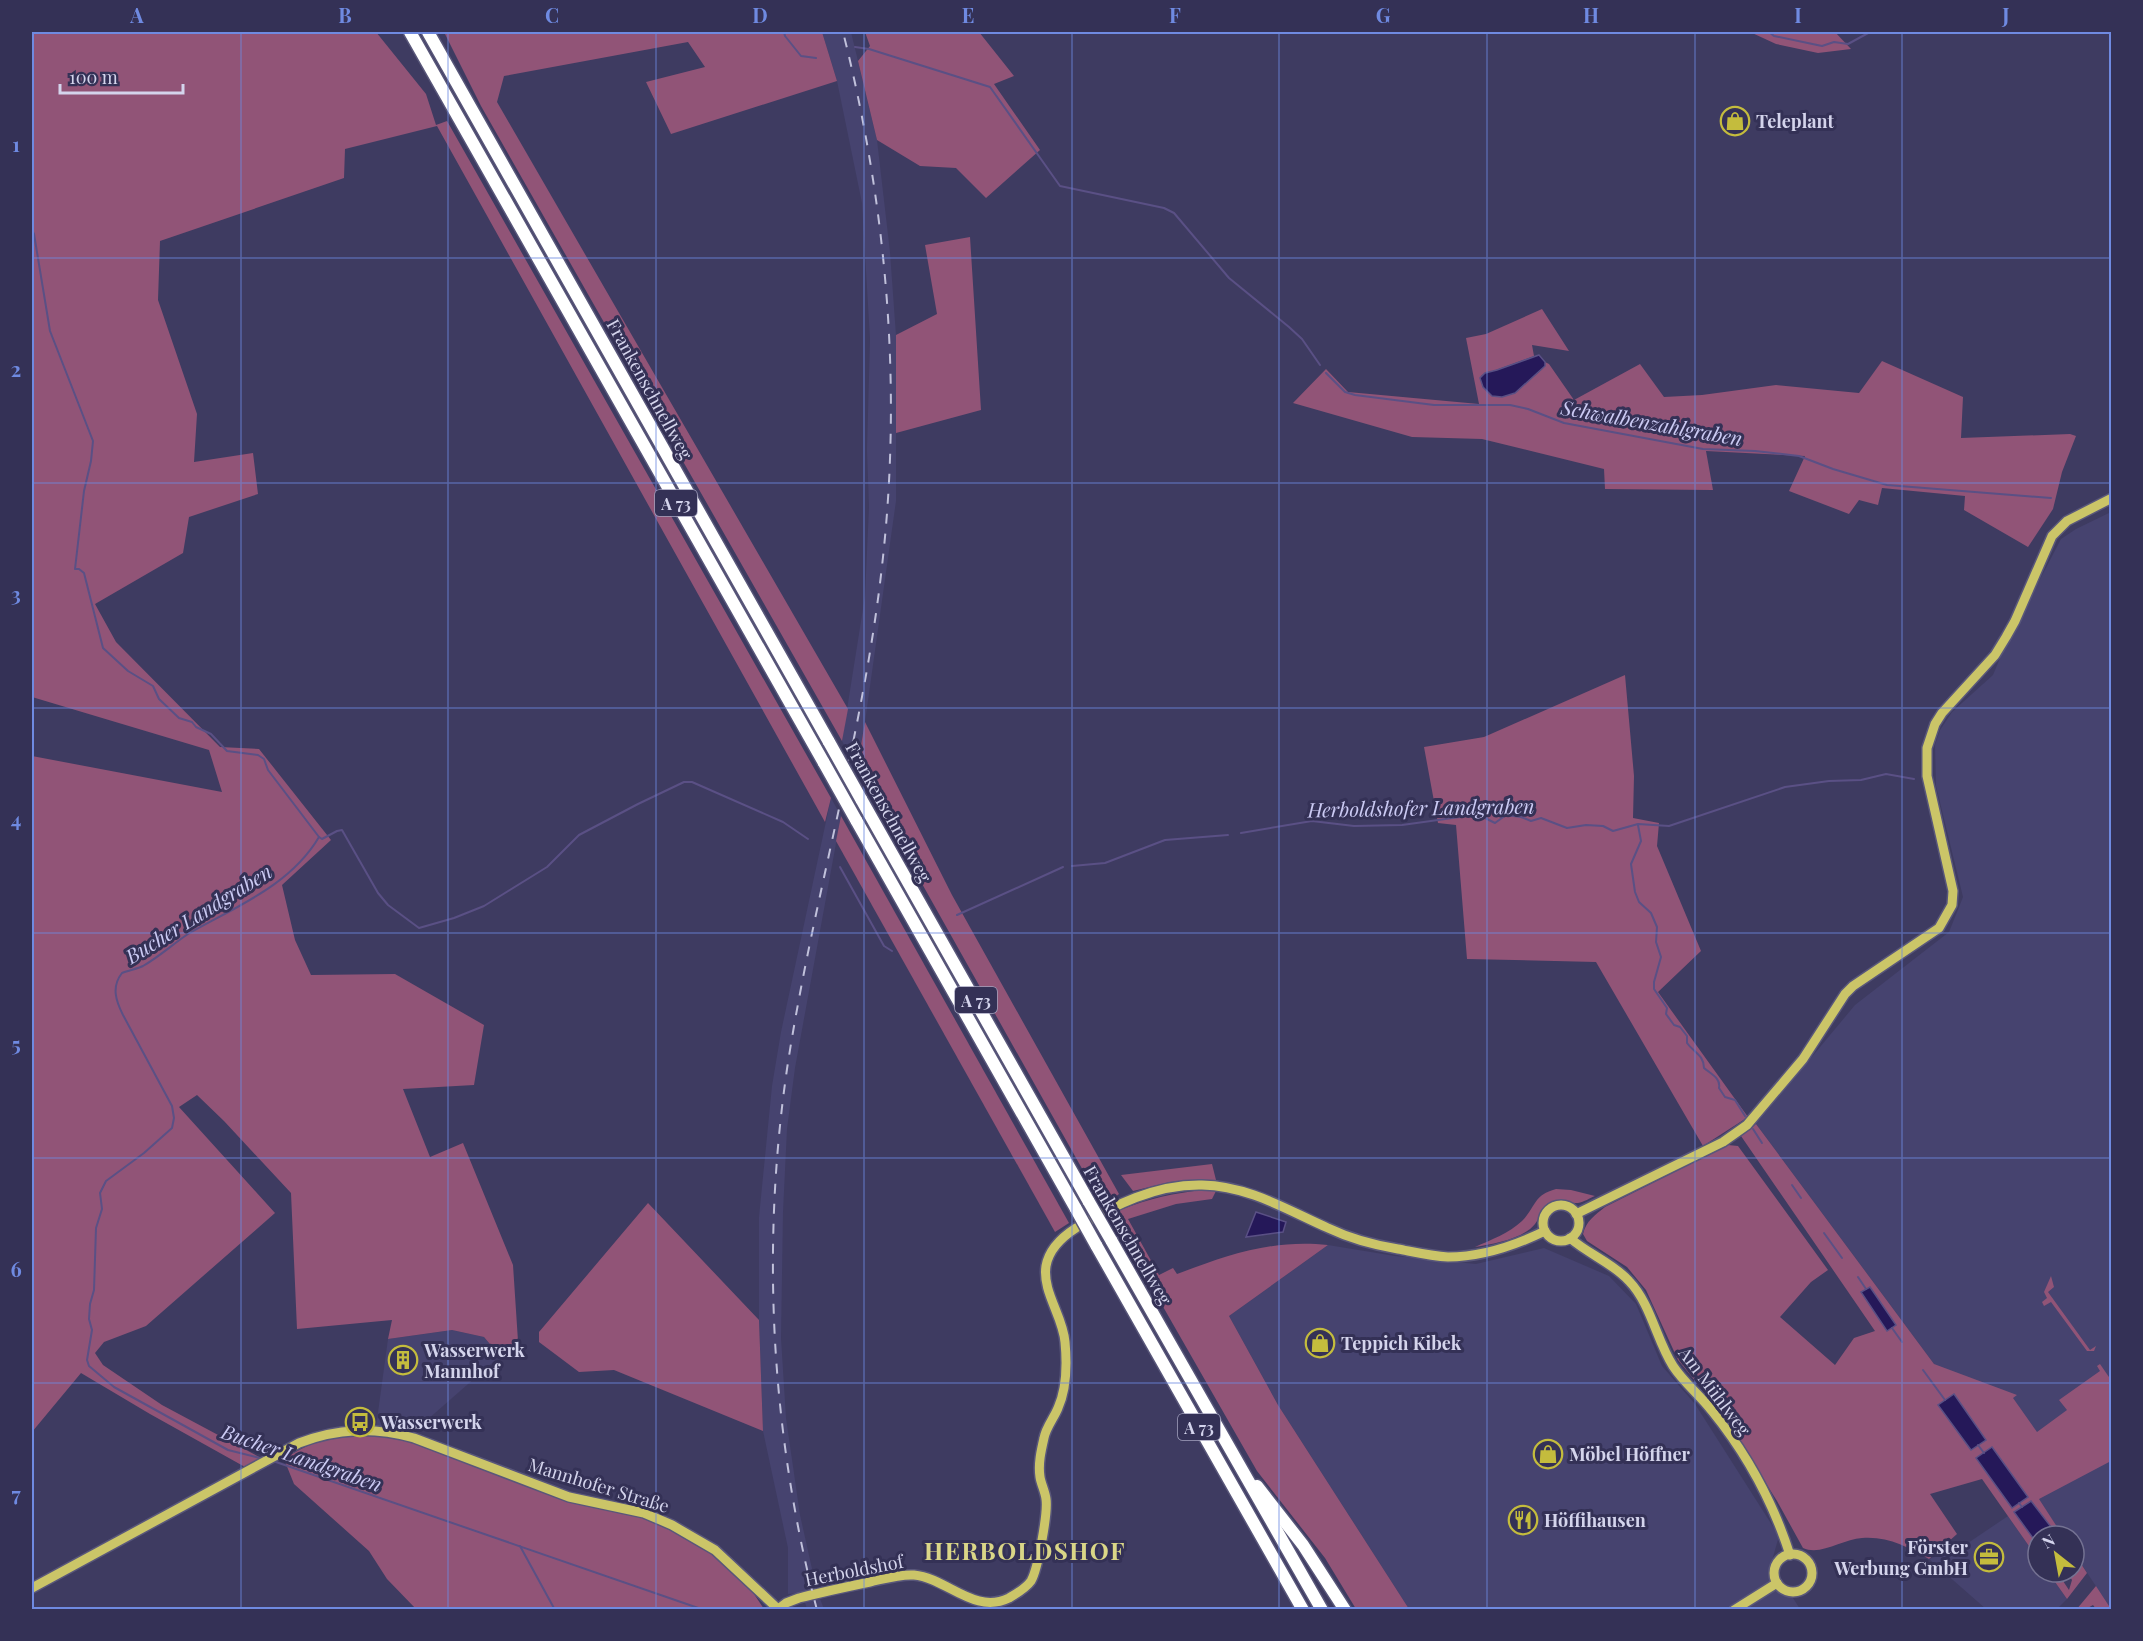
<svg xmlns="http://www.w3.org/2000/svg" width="2143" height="1641" font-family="'Playfair Display',serif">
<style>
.built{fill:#46436f}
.green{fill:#915477;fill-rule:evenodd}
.water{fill:#251859;stroke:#5a5085;stroke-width:1.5}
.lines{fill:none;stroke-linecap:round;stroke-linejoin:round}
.stream{stroke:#5a5085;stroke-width:2}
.secondary-casing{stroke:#59577a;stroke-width:12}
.highway-casing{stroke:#59577a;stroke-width:15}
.secondary{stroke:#cbc568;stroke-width:9}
.highway{stroke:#fff;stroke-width:12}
.rail{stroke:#c1c1db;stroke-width:2;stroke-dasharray:10 10;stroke-linecap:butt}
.highway-bridge-casing{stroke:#59577a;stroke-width:15;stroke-linecap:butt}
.highway-bridge{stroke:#fff;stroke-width:12}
.grid{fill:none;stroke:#6f8ae1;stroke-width:1.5;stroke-opacity:0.55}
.labels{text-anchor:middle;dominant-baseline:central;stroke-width:6;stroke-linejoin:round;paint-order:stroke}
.shield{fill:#343156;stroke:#a4a3bf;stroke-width:1.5}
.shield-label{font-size:16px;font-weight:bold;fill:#d4d4ec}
.poi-label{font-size:18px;font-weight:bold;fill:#d4d4ec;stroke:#343156;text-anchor:start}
.street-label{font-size:18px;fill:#d4d4ec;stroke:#343156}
.water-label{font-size:20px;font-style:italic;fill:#cbcaf3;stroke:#343156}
.district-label{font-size:24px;font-weight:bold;letter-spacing:1.5px;fill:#dad687;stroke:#343156}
.neatline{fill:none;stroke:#6f8ae1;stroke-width:2}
.grid-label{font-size:20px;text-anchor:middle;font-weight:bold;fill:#6f8ae1}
</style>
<rect width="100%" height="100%" fill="#3e3b61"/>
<g class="built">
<polygon points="822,32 851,32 858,61 877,140 890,252 896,335 896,501 865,722 857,768 842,741 865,596 869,507 867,450 870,339 862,203 837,81"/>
<polygon points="2111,512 2111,1609 2074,1553 2074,1536 2063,1536 2038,1499 1934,1364 1756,1124 1855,1005 1949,932 1963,897 1936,786 1935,745 1940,730 1952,712 1993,675 2005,646 2061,539 2076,529"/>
<polygon points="831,798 841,816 795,1068 787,1129 783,1212 781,1338 786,1418 800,1515 817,1591 824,1609 807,1609 802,1593 788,1594 788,1548 763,1431 759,1320 759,1217 772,1086 781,1032"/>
<polygon points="1328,1245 1395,1256 1476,1264 1544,1248 1609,1276 1636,1304 1662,1366 1695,1404 1779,1536 1771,1564 1800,1609 1409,1609 1278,1405 1229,1316"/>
<polygon points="452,1330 484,1337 500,1356 411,1434 376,1427 388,1339"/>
<polygon points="2008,1516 2038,1559 2038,1572 2048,1572 2067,1599 2057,1609 1986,1609 1929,1559 1965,1545"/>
</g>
<g class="green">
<polygon points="32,32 376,32 426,94 436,125 447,121 831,798 825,822 437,126 345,149 344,178 160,241 158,300 197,414 194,462 253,453 258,494 189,517 183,553 95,604 116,642 220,747 259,749 331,840 282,885 295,940 311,975 395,974 484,1025 474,1085 403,1089 430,1157 463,1143 513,1265 518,1341 500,1356 484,1337 452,1330 388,1339 392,1320 297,1329 291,1193 224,1121 197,1095 179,1107 275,1213 146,1326 104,1342 95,1353 103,1365 162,1405 261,1458 245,1467 150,1414 81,1373 32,1432 32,756 222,792 209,750 32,697"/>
<polygon points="444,32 822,32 837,81 671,134 646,82 705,67 688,42 504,76 497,102 848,709 842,741 481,106"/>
<polygon points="865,32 979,32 1014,76 994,84 1040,150 986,198 956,168 920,166 877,140 858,61 870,46"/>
<polygon points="1750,32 1835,32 1851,49 1818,53 1776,44"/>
<polygon points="970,237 981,410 896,433 896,335 937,314 925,245"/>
<path d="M 1542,309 L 1569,351 L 1532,345 L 1534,356 L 1482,375 L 1480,378 L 1483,387 C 1509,385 1526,388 1545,366 L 1545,362 L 1549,364 L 1574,400 L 1640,364 L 1664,397 L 1702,395 L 1776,385 L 1859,393 L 1882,361 L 1963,397 L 1961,438 L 2070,434 L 2076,436 L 2062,472 L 2053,509 L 2028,547 L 1964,510 L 1965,496 L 1882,488 L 1878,505 L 1859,500 L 1849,514 L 1789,491 L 1805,456 L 1706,451 L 1713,490 L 1605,489 L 1604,469 L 1482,439 L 1412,437 L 1293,403 L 1326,369 L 1348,392 L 1479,404 L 1466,338 L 1486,334 Z"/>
<polygon points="1625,675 1634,776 1633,818 1659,823 1657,846 1701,951 1658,992 1748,1117 1703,1146 1596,962 1467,959 1456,825 1438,823 1424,747 1484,737"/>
<polygon points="865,722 952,895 1119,1194 1103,1206 857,768"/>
<polygon points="841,816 1069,1223 1055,1232 836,841"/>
<path d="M 1756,1124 L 1934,1364 L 2017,1395 L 2013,1398 L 2037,1432 L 2067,1410 L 2059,1400 L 2100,1371 L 2097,1366 L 2100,1364 L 2111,1380 L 2111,1461 L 2039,1499 L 2063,1536 L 2058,1536 L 2031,1501 L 2015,1513 L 2038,1545 L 2038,1559 L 1982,1479 L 1930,1494 L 1957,1534 L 1929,1559 C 1908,1547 1888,1536 1862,1538 C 1843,1539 1821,1556 1803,1548 L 1777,1501 L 1732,1429 L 1711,1400 L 1678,1360 L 1646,1290 L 1627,1267 L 1587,1241 L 1583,1234 C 1586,1221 1595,1215 1605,1207 L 1728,1145 L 1738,1146 L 1828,1270 L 1811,1282 L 1780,1317 L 1835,1365 L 1854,1338 L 1875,1331 L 1741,1136 ZM 1954,1395 L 1986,1440 L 1971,1450 L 1938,1405 Z"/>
<polygon points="1212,1164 1216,1180 1170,1182 1133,1191 1121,1175"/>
<path d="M 1556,1189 L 1571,1190 L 1595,1196 C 1590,1198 1584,1202 1578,1203 C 1568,1204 1561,1197 1551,1202 C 1542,1206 1541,1216 1535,1224 C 1523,1239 1494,1244 1475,1247 C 1491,1240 1509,1233 1522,1221 C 1536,1207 1533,1195 1556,1189 Z"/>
<path d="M 1194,1191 L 1216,1191 L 1212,1199 L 1176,1204 L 1128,1219 L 1159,1275 L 1173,1268 L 1177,1274 C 1228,1255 1272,1239 1328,1245 L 1229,1316 L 1278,1405 L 1409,1609 L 1356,1609 L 1325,1558 L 1257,1471 L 1110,1214 C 1138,1202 1164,1195 1194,1191 Z"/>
<polygon points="648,1203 759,1320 763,1431 614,1370 579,1372 539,1342 539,1332"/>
<polygon points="2051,1276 2054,1287 2048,1292 2090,1350 2096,1346 2094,1351 2087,1351 2051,1302 2044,1306 2042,1302 2047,1298 2044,1292"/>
<path d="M 376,1427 L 392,1427 L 552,1490 L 635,1511 L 717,1550 L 752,1591 L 764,1609 L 416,1609 L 387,1579 L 369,1551 L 294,1484 L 284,1459 C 314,1439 342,1434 376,1427 Z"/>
<polygon points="2074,1553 2087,1573 2067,1599 2048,1572 2057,1572 2069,1590 2072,1580 2067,1572 2074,1572"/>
<polygon points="2096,1586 2111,1609 2096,1609 2093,1605 2086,1609 2076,1610"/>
</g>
<g class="water">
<polygon points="1539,355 1545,362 1545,366 1515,393 1502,397 1492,396 1483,387 1480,378 1485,373 1497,370"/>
<polygon points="1256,1212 1286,1222 1283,1232 1246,1237"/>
<polygon points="1870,1287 1896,1325 1887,1331 1861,1292"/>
<polygon points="1954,1394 1986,1440 1971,1450 1938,1405"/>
<polygon points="1992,1447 2028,1497 2012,1508 1976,1458"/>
<polygon points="2031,1501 2058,1536 2038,1536 2038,1545 2014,1512"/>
</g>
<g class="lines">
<g class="stream">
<polyline points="784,32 785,36 801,56 816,58"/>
<polyline points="1769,32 1774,36 1822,46 1834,42 1848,44 1870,32"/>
<polyline points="855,47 869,49 990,87 1060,186 1164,208 1174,213 1229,278 1289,327 1302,339 1320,365"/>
<path d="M 32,230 L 34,234 L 50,331 L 93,441 L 91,461 L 84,491 L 75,569 L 79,569 L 84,573 L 103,648 L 128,671 L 153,686 L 159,699 L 179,718 L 192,722 L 196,727 L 211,734 L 227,751 L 258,755 L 264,759 L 268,770 L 319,837 C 290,886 235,907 188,934 C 173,944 159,957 143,966 C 137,969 129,970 122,973 C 111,987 116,1001 123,1015 L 172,1106 L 174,1118 L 172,1128 L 144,1153 L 106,1181 L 100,1193 L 102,1209 L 96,1228 L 94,1290 L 90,1304 L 89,1319 L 92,1330 L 87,1360 L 89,1366 L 114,1387 L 228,1450 L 264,1459"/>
<polyline points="1326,373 1345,392 1355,395 1434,405 1510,405 1528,409 1564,423 1703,449 1755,451 1799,456 1833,469 1887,485 2051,498"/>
<path d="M 1638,825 L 1641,841 L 1631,864 L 1635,892 L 1639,902 L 1651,913 L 1657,927 L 1656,942 L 1661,957 L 1654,982 L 1654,989 L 1667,1008 L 1666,1014 L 1674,1025 L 1680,1027 L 1687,1036 L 1687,1043 C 1694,1053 1704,1055 1704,1068 C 1711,1074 1721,1078 1719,1088 L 1725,1097 L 1735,1100 L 1745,1116"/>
<polyline points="1241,833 1312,821 1354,826 1402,825 1467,816 1483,817 1495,823 1506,815 1521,817 1531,821 1541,818 1567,828 1586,825 1603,826 1613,831 1638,824 1669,826 1785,787 1829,781 1861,780 1886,774 1914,779"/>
<polyline points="319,837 322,839 337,831 342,830 378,893 388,905 419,928 454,918 484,906 547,867 579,835 638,804 684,782 692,782 783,822 808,839"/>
<polyline points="1072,866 1105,863 1165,840 1228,835"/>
<polyline points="840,867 884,946 892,951"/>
<polyline points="957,915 1063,867"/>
<polyline points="1753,1129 1762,1143"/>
<polyline points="1792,1185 1801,1198"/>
<polyline points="1824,1233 1842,1258"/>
<polyline points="1858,1277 1866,1289"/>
<polyline points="1892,1328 1902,1342"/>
<polyline points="1923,1370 1945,1400"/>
<polyline points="1978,1445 1984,1453"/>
<polyline points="273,1461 704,1610"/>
<polyline points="2019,1503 2022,1507"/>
<polyline points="520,1546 555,1610"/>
</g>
<g class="secondary-casing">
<g id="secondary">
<circle cx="1561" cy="1223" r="18"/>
<polyline points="1576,1214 1723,1142 1747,1125 1803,1059 1845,994 1853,986 1939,928 1952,905 1953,891 1927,776 1927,748 1935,724 1942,713 1995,655 2006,637 2015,621 2052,536 2067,521 2112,498"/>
<path d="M 1570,1238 C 1588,1254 1613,1263 1629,1281 C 1651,1304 1656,1339 1673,1366 C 1684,1383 1700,1395 1712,1411 C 1747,1454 1773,1502 1790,1555"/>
<circle cx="1793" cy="1573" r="19"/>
<path d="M 32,1588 L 299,1443 C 338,1428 374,1427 414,1438 L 569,1497 L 644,1513 L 672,1525 L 715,1550 L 778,1609"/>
<path d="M 778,1609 L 786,1603 L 799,1598 C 822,1592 846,1587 870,1582 C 884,1579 899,1574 914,1575 C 947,1578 974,1615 1009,1598 C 1016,1594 1026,1588 1031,1581 C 1038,1569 1048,1513 1046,1499 C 1045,1491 1041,1484 1040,1477 C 1038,1464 1041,1451 1044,1438 C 1046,1427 1054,1418 1058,1408 C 1067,1388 1067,1363 1065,1342 C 1063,1316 1042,1292 1046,1266 C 1049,1249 1062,1237 1076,1228 C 1114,1205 1156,1184 1202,1185 C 1249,1186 1287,1210 1328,1228 C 1351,1239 1374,1245 1398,1249 C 1414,1252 1431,1256 1448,1257 C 1481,1257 1516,1245 1545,1231"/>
<polyline points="1734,1610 1777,1583"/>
</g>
</g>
<g class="highway-casing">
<g id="highway">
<polyline points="410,32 824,763"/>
<polyline points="428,32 829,742"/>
<polyline points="861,799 1089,1202"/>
<polyline points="856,820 1076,1209"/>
<polyline points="1111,1240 1322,1610"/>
<polyline points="1096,1245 1303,1610"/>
<polyline points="1257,1486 1303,1545 1345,1610"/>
</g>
</g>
<use href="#secondary" class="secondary"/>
<use href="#highway" class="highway"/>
<path class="rail" d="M 817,1610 C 771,1434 761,1248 787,1069 C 813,897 865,730 883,557 C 902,380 886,203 843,32"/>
<g class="highway-bridge-casing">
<g id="highway-bridge">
<polyline points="829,742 861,799"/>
<polyline points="824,763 856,820"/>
<polyline points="1089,1202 1111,1240"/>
<polyline points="1076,1209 1096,1245"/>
</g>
</g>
<use href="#highway-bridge" class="highway-bridge"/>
</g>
<path class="grid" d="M 241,32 L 241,1610M 448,32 L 448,1610M 656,32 L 656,1610M 864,32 L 864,1610M 1072,32 L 1072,1610M 1279,32 L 1279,1610M 1487,32 L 1487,1610M 1695,32 L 1695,1610M 1902,32 L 1902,1610M 32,258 L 2112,258M 32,483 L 2112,483M 32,708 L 2112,708M 32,933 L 2112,933M 32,1158 L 2112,1158M 32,1383 L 2112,1383"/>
<defs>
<g id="shop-ring" transform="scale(1.5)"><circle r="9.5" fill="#343156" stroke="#c4bc3d" stroke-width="1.5"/><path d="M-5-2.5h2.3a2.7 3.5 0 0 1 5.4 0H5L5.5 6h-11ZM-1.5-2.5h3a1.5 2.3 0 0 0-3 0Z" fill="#c4bc3d"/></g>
<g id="building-ring" transform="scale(1.5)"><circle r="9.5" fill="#343156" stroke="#c4bc3d" stroke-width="1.5"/><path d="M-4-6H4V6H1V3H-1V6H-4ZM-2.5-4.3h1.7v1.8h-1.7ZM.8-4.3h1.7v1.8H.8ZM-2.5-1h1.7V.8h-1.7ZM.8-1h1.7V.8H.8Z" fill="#c4bc3d"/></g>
<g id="bus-ring" transform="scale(1.5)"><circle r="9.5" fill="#343156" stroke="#c4bc3d" stroke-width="1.5"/><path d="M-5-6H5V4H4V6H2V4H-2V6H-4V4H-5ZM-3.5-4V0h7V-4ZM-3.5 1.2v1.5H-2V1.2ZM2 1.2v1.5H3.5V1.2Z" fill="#c4bc3d"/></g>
<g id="restaurant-ring" transform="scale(1.5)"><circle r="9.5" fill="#343156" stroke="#c4bc3d" stroke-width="1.5"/><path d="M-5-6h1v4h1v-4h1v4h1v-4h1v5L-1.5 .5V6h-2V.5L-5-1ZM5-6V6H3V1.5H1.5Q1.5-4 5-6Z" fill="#c4bc3d"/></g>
<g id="office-ring" transform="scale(1.5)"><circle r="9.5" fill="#343156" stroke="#c4bc3d" stroke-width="1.5"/><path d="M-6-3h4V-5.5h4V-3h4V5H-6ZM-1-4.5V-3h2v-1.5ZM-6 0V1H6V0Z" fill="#c4bc3d"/></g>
</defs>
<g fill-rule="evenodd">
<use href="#shop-ring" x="1735" y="121"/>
<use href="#shop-ring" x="1320" y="1343"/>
<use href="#building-ring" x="403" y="1360"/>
<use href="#bus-ring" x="360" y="1422"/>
<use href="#shop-ring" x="1548" y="1454"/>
<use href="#restaurant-ring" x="1523" y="1520"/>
<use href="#office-ring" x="1989" y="1557"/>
</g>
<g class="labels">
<g class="shield">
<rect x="655" y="490" width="42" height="26" rx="4.5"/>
<rect x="955" y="987" width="42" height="26" rx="4.5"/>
<rect x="1178" y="1414" width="42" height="26" rx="4.5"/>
</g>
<g class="shield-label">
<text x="676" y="503">A 73</text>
<text x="976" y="1000">A 73</text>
<text x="1199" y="1427">A 73</text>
</g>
<g class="poi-label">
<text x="1756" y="121">Teleplant</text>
<text x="1341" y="1343">Teppich Kibek</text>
<text x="424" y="1350">Wasserwerk<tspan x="424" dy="21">Mannhof</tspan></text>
<text x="381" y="1422">Wasserwerk</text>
<text x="1569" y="1454">Möbel Höffner</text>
<text x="1544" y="1520">Höffihausen</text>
<text x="1968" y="1547" text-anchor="end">Förster<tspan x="1968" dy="21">Werbung GmbH</tspan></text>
</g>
<g class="street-label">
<text transform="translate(650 389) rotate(61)">Frankenschnellweg</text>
<text transform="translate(889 812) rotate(61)">Frankenschnellweg</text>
<text transform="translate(1128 1235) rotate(60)">Frankenschnellweg</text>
<text transform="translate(1715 1391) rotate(53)">Am Mühlweg</text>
<text transform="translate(599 1485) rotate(17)">Mannhofer Straße</text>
<text transform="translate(854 1570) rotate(-11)">Herboldshof</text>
</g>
<g class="water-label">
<text transform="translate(1652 422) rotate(10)">Schwalbenzahlgraben</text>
<text transform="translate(1421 807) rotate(-1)">Herboldshofer Landgraben</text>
<text transform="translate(198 913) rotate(-32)">Bucher Landgraben</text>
<text transform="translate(302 1457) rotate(19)">Bucher Landgraben</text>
</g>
<g class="district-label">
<text x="1025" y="1550">HERBOLDSHOF</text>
</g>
</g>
<rect width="2143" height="1641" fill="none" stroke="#343156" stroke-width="66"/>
<g transform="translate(2056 1554) rotate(329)"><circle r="28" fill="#343156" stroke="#747292" stroke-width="1.5"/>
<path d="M0-4.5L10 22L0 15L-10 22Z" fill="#c4bc3d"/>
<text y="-9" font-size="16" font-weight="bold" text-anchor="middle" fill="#d4d4ec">N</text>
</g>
<path d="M60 84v9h123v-9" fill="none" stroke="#d4d4ec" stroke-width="3"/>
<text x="69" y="84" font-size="18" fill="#d4d4ec" stroke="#343156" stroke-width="4.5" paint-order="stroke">100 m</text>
<rect x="33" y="33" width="2077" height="1575" class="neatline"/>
<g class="grid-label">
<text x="137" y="23">A</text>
<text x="345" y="23">B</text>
<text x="552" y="23">C</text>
<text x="760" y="23">D</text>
<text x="968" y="23">E</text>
<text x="1175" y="23">F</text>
<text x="1383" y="23">G</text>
<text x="1591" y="23">H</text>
<text x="1798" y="23">I</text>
<text x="2006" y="23">J</text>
<text x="16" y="152">1</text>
<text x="16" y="377">2</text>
<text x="16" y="602">3</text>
<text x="16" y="827">4</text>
<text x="16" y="1052">5</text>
<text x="16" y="1277">6</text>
<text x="16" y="1502">7</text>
</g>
</svg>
